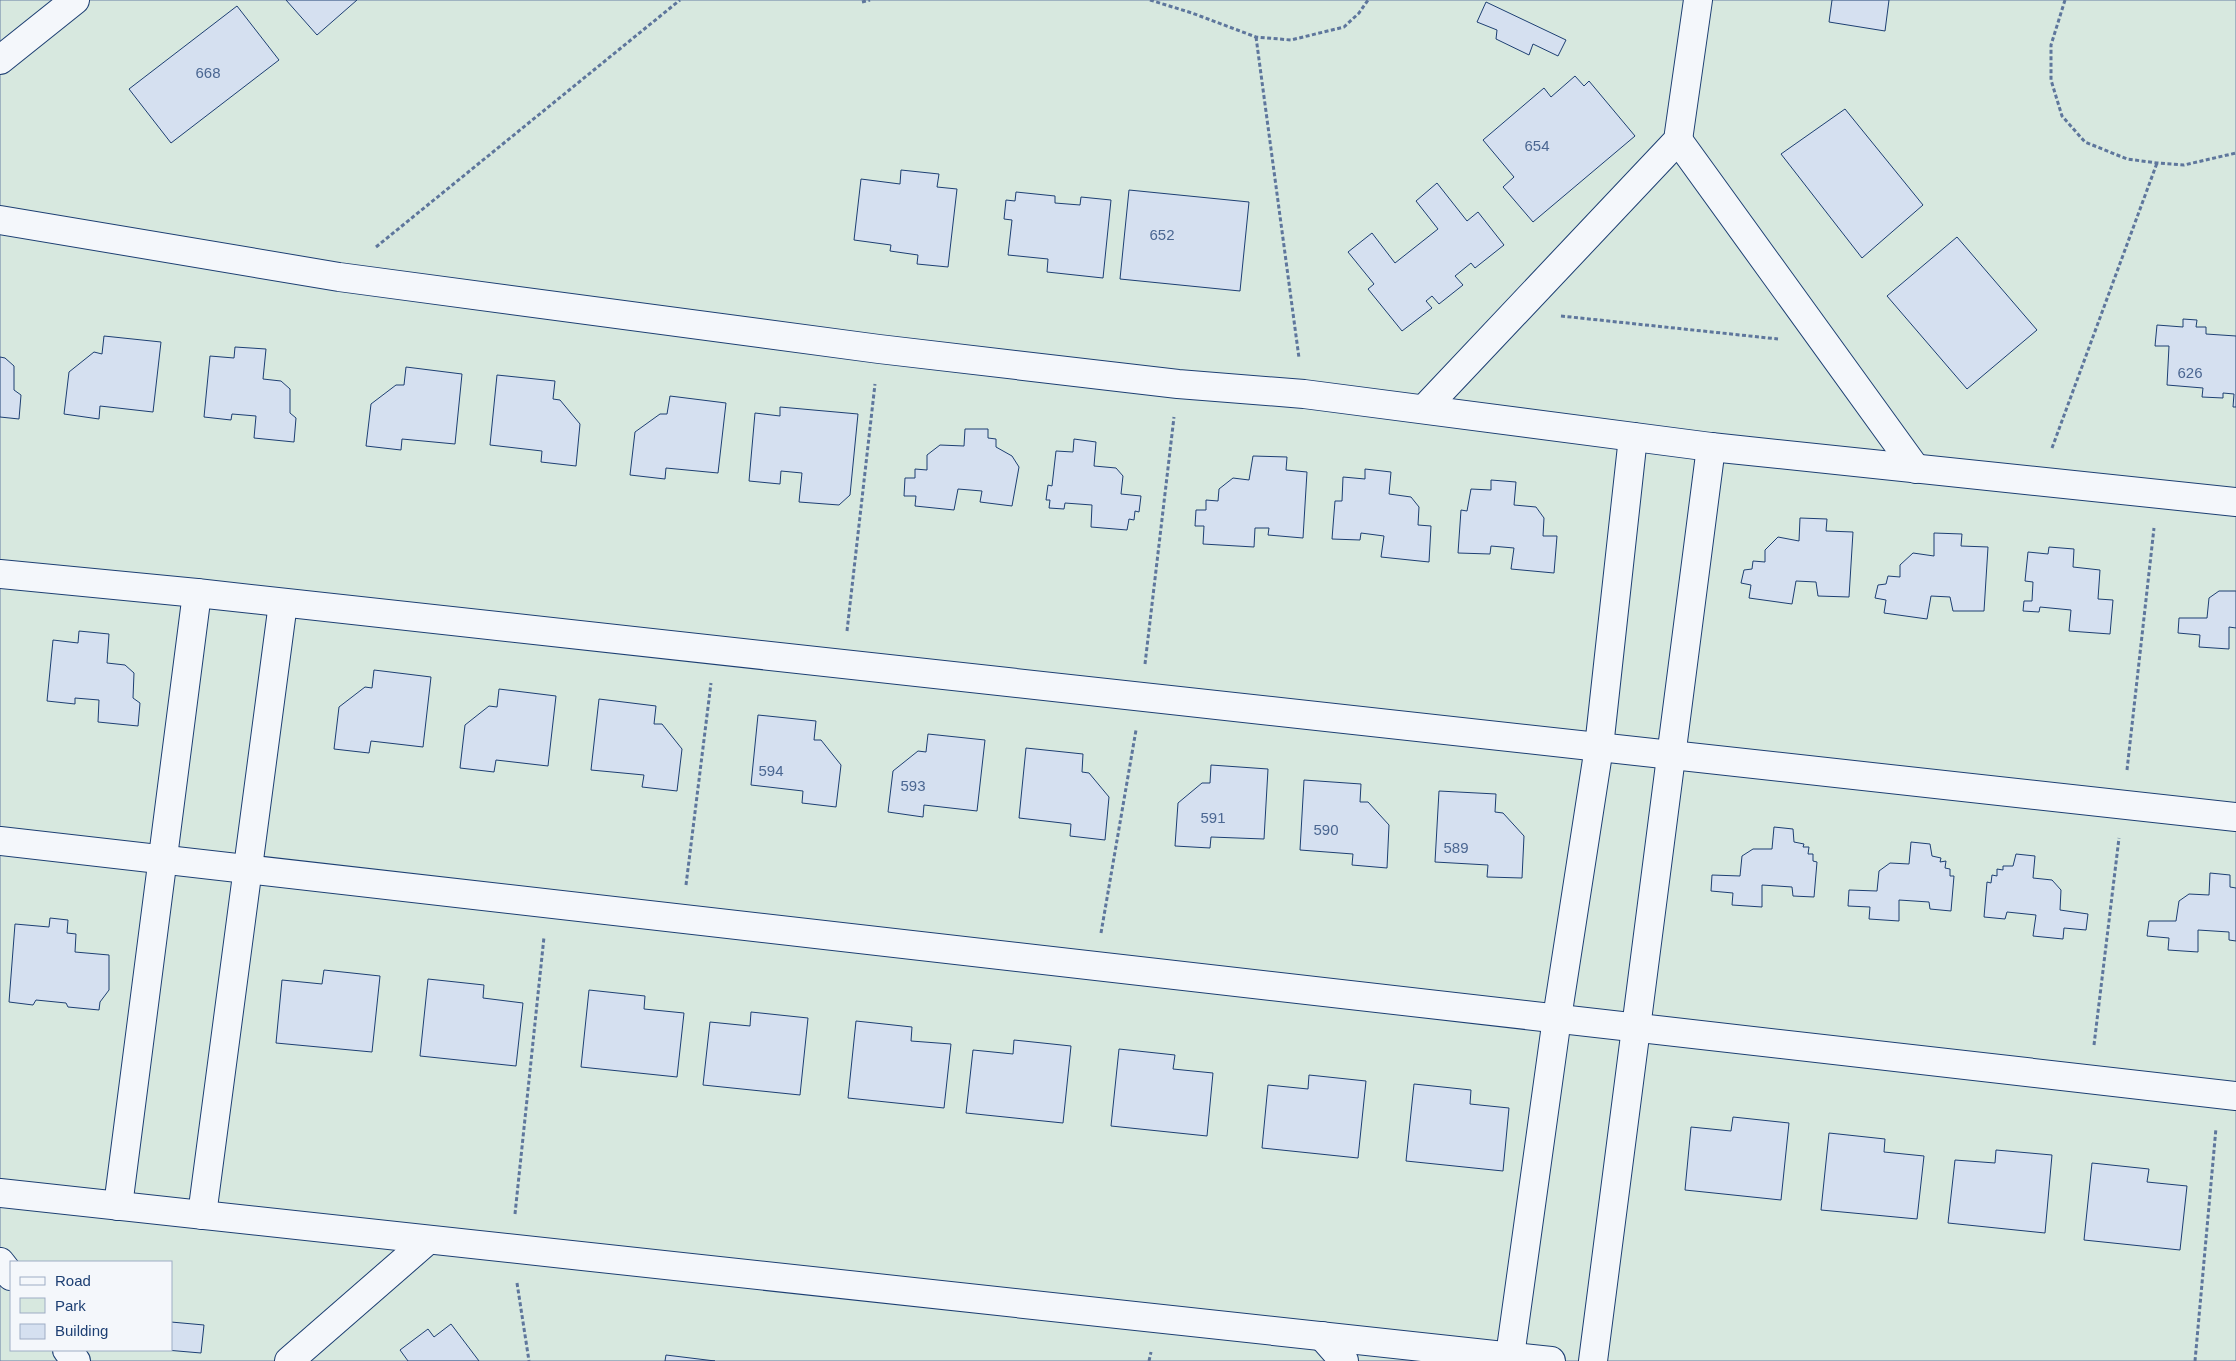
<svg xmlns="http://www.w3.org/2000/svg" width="2236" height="1361" font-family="Arial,sans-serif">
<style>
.green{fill:#d7e8df;stroke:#687fa3;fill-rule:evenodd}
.building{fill:#d5e0f0;stroke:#1d3f73}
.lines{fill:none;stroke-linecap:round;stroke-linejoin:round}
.street-casing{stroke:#1d3f73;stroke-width:30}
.path{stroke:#5e769c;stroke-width:3;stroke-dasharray:4 2.5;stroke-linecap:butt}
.street{stroke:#f4f7fb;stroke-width:28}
.labels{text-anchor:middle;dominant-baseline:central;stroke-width:4;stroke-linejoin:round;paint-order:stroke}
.number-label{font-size:15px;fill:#4b6792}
</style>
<rect width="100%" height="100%" fill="#f4f7fb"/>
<path class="green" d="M 0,0 L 2236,0 L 2236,1361 L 0,1361 ZM 11,1262 L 171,1262 L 171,1350 L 11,1350 Z"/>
<g class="building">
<polygon points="286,0 357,0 317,35"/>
<polygon points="1832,0 1889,0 1885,31 1829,22"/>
<polygon points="1486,2 1566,40 1558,56 1533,44 1529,55 1496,39 1497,30 1477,22"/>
<polygon points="237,6 279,60 171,143 129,89"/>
<polygon points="1575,76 1584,86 1589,81 1635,136 1533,222 1503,187 1514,177 1483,140 1544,88 1551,97"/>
<polygon points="1845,109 1923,205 1862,258 1781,154"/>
<polygon points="901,170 939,174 937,187 957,189 948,267 917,264 918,255 890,251 891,245 854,240 861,179 900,184"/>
<polygon points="1437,183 1467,221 1478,212 1504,245 1475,268 1471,263 1455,276 1463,285 1439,304 1432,296 1426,301 1432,308 1402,331 1368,289 1374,284 1348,252 1372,233 1395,263 1438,229 1416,201"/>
<polygon points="1129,190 1249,202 1240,291 1120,279"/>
<polygon points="1016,192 1055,196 1055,203 1080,205 1081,197 1111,200 1103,278 1047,272 1048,259 1008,255 1012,220 1004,219 1006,200 1015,201"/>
<polygon points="1957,237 2037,330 1967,389 1887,296"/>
<polygon points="2183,319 2197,320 2196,327 2206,327 2206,334 2236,336 2236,407 2233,407 2234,394 2223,393 2223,398 2202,397 2203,388 2167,385 2169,346 2155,346 2157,325 2183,327"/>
<polygon points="104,336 161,342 153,412 100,406 99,419 64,414 69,372 94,352 102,354"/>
<polygon points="235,347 266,349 263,379 281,381 290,389 290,413 296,418 294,442 254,438 256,416 232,414 231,420 204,417 210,356 234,358"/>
<polygon points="0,357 5,358 14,366 14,390 21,395 19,419 0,417"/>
<polygon points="406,367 462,374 455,444 402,439 401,450 366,446 371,404 396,385 404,385"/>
<polygon points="497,375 555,381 553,399 560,400 580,424 576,466 541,462 542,451 490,445"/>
<polygon points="670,396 726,403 718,473 666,468 665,479 630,475 635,432 660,414 667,414"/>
<polygon points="780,407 858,414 850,495 839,505 799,502 802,473 781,471 780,484 749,481 755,413 780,416"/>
<polygon points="965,429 988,429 988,438 996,439 996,447 1012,456 1019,467 1012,506 980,502 982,491 958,489 954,510 915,506 916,496 904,496 905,478 915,478 915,469 927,470 927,455 940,445 964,446"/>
<polygon points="1074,439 1096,442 1094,466 1116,468 1123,476 1121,494 1141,496 1139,512 1135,511 1134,520 1129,519 1127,530 1091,527 1092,505 1065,503 1064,509 1049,508 1050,500 1046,500 1048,485 1052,486 1056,451 1073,452"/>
<polygon points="1253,456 1287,457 1286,470 1307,472 1303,538 1268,535 1269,528 1255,528 1254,547 1203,544 1204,526 1195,526 1196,510 1206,510 1206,500 1218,501 1219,489 1233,478 1249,480"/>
<polygon points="1365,469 1391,472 1389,494 1411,497 1419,507 1418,525 1431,526 1429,562 1381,557 1384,536 1361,533 1360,540 1332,539 1335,501 1342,501 1343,477 1365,479"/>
<polygon points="1491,480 1516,482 1514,505 1536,507 1544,518 1543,536 1557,536 1554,573 1511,569 1514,548 1491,546 1490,554 1458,553 1461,510 1467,511 1471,489 1491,490"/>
<polygon points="1800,518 1827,519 1826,531 1853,532 1849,597 1818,596 1816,582 1796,581 1792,604 1749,598 1751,585 1741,583 1744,570 1752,569 1753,561 1765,562 1765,550 1778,537 1799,541"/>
<polygon points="1934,533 1962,534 1961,546 1988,547 1984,611 1953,611 1950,597 1931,596 1927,619 1884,613 1886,600 1875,598 1878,585 1886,584 1888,576 1900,577 1900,565 1913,553 1934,556"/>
<polygon points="2049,547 2074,549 2073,567 2100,570 2098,599 2113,600 2110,634 2069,631 2071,610 2040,607 2039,612 2023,611 2024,601 2032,601 2033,582 2025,581 2028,552 2048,554"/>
<polygon points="2219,591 2236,591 2236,628 2229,627 2229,649 2199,647 2200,635 2178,633 2179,618 2207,618 2209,598"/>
<polygon points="79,631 109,634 107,663 125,665 134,673 133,698 140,703 138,726 98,722 99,700 75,698 75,704 47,701 53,640 78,643"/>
<polygon points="374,670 431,677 423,747 371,741 369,753 334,749 339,707 365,687 372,688"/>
<polygon points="499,689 556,696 548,766 496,760 494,772 460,768 465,725 489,706 497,707"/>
<polygon points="599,699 656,706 654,724 662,724 682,749 677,791 642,787 644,775 591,770"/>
<polygon points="758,715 816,721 814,740 821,740 841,765 836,807 802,803 803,791 751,785"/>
<polygon points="928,734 985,740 977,811 924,805 923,817 888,812 893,771 918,751 926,752"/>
<polygon points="1026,748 1083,754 1082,772 1089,773 1109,797 1105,840 1070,836 1071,824 1019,818"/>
<polygon points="1211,765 1268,769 1264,839 1211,837 1210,848 1175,846 1178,803 1202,783 1210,783"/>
<polygon points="1304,780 1361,784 1360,802 1368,802 1389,825 1387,868 1352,865 1353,854 1300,850"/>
<polygon points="1439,791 1496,794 1495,812 1503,813 1524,836 1522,878 1487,877 1488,865 1435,862"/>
<polygon points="1774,827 1793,829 1794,842 1804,844 1803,847 1809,847 1808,854 1813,854 1813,861 1817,862 1814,897 1793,896 1792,887 1762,885 1762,907 1732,905 1733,893 1711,891 1712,875 1740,876 1742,856 1753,849 1772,849"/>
<polygon points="1911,842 1930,844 1932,856 1941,858 1940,862 1946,861 1945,868 1950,869 1950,876 1954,876 1951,911 1930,909 1929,902 1899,900 1899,921 1869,919 1870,907 1848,906 1849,890 1877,891 1879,871 1890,863 1909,864"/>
<polygon points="2016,854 2035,856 2033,878 2052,880 2061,890 2060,910 2088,914 2086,930 2064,928 2063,939 2033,936 2036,915 2007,912 2005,919 1984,917 1987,882 1991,883 1992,875 1997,876 1997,869 2003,870 2003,866 2013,866"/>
<polygon points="2210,873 2230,875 2230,887 2236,888 2236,941 2229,940 2229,932 2198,930 2198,952 2168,950 2169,938 2147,936 2149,921 2176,921 2179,901 2189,894 2209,895"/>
<polygon points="50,918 68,920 67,933 76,934 75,952 109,955 109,990 100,1002 99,1010 68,1007 66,1003 36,1000 33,1005 9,1002 15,924 49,927"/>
<polygon points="324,970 380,976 372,1052 276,1043 282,980 322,984"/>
<polygon points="428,979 484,985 483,998 523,1003 516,1066 420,1056"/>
<polygon points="589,990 645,996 644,1009 684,1013 677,1077 581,1067"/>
<polygon points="751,1012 808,1018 800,1095 703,1085 710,1022 750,1026"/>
<polygon points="856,1021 912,1027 911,1041 951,1044 944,1108 848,1098"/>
<polygon points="1014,1040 1071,1046 1063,1123 966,1113 973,1050 1013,1054"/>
<polygon points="1119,1049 1175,1055 1173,1069 1213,1073 1207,1136 1111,1126"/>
<polygon points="1309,1075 1366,1081 1358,1158 1262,1148 1268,1085 1308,1089"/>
<polygon points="1414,1084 1471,1090 1470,1104 1509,1108 1503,1171 1406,1161"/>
<polygon points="1733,1117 1789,1123 1781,1200 1685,1190 1691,1127 1731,1131"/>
<polygon points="1829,1133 1885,1139 1884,1152 1924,1156 1917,1219 1821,1210"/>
<polygon points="1996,1150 2052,1155 2045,1233 1948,1223 1955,1160 1995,1163"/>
<polygon points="2092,1163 2149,1169 2147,1182 2187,1186 2180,1250 2084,1240"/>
<polygon points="171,1322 204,1325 201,1353 166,1350 171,1350"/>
<polygon points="451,1324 479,1361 408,1361 400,1350 428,1329 434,1337"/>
<polygon points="666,1355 715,1361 665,1361"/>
</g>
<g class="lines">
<g class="street-casing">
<g id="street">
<polyline points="0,60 75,0"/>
<polyline points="1678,140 1916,469"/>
<polyline points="0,220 339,277 879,349 1178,384 1304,394 1711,447 2236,502"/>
<polyline points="1424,409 1678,140 1698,0"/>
<polyline points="0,574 197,593 2236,817"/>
<polyline points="0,841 2236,1096"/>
<polyline points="0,1193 1551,1361"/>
<polyline points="118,1206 197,593"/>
<polyline points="202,1215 283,603"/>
<polyline points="0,1262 11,1276"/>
<polyline points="1322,1336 1344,1361"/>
<polyline points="67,1350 76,1361"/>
<polyline points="1510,1356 1557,1018 1599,747 1633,437"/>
<polyline points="289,1361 428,1240"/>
<polyline points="1593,1361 1711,447"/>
</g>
</g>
<g class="path">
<polyline points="1150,0 1192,13 1256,37 1291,40 1344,27 1359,13 1368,0"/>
<polyline points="2065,0 2051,45 2051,80 2062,116 2085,142 2127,159 2157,163 2184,165 2236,153"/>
<polyline points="862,2 870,0"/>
<polyline points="1256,37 1299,358"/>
<polyline points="376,247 680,0"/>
<polyline points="1561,316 1778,339"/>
<polyline points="2052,448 2157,163"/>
<polyline points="847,631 875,384"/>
<polyline points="1145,664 1174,417"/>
<polyline points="2127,770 2154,528"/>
<polyline points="686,885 711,683"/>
<polyline points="1101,933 1136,730"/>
<polyline points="2094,1045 2119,838"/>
<polyline points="515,1214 544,937"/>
<polyline points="517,1283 529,1361"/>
<polyline points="1149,1361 1151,1352"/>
<polyline points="2195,1361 2216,1128"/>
</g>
<use href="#street" class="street"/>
</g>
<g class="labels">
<g class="number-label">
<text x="208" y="72">668</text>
<text x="1537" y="145">654</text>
<text x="1162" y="234">652</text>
<text x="2190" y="372">626</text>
<text x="771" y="770">594</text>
<text x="913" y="785">593</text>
<text x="1213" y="817">591</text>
<text x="1326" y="829">590</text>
<text x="1456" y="847">589</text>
</g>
</g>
<rect x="10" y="1261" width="162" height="90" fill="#f4f7fb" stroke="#9eadc5"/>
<rect x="20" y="1277" width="25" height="8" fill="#f4f7fb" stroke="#9eadc5"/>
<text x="55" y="1286" font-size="15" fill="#1d3f73">Road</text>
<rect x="20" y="1298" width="25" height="15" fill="#d7e8df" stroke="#9eadc5"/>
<text x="55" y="1311" font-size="15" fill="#1d3f73">Park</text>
<rect x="20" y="1324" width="25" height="15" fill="#d5e0f0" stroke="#9eadc5"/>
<text x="55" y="1336" font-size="15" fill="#1d3f73">Building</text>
</svg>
